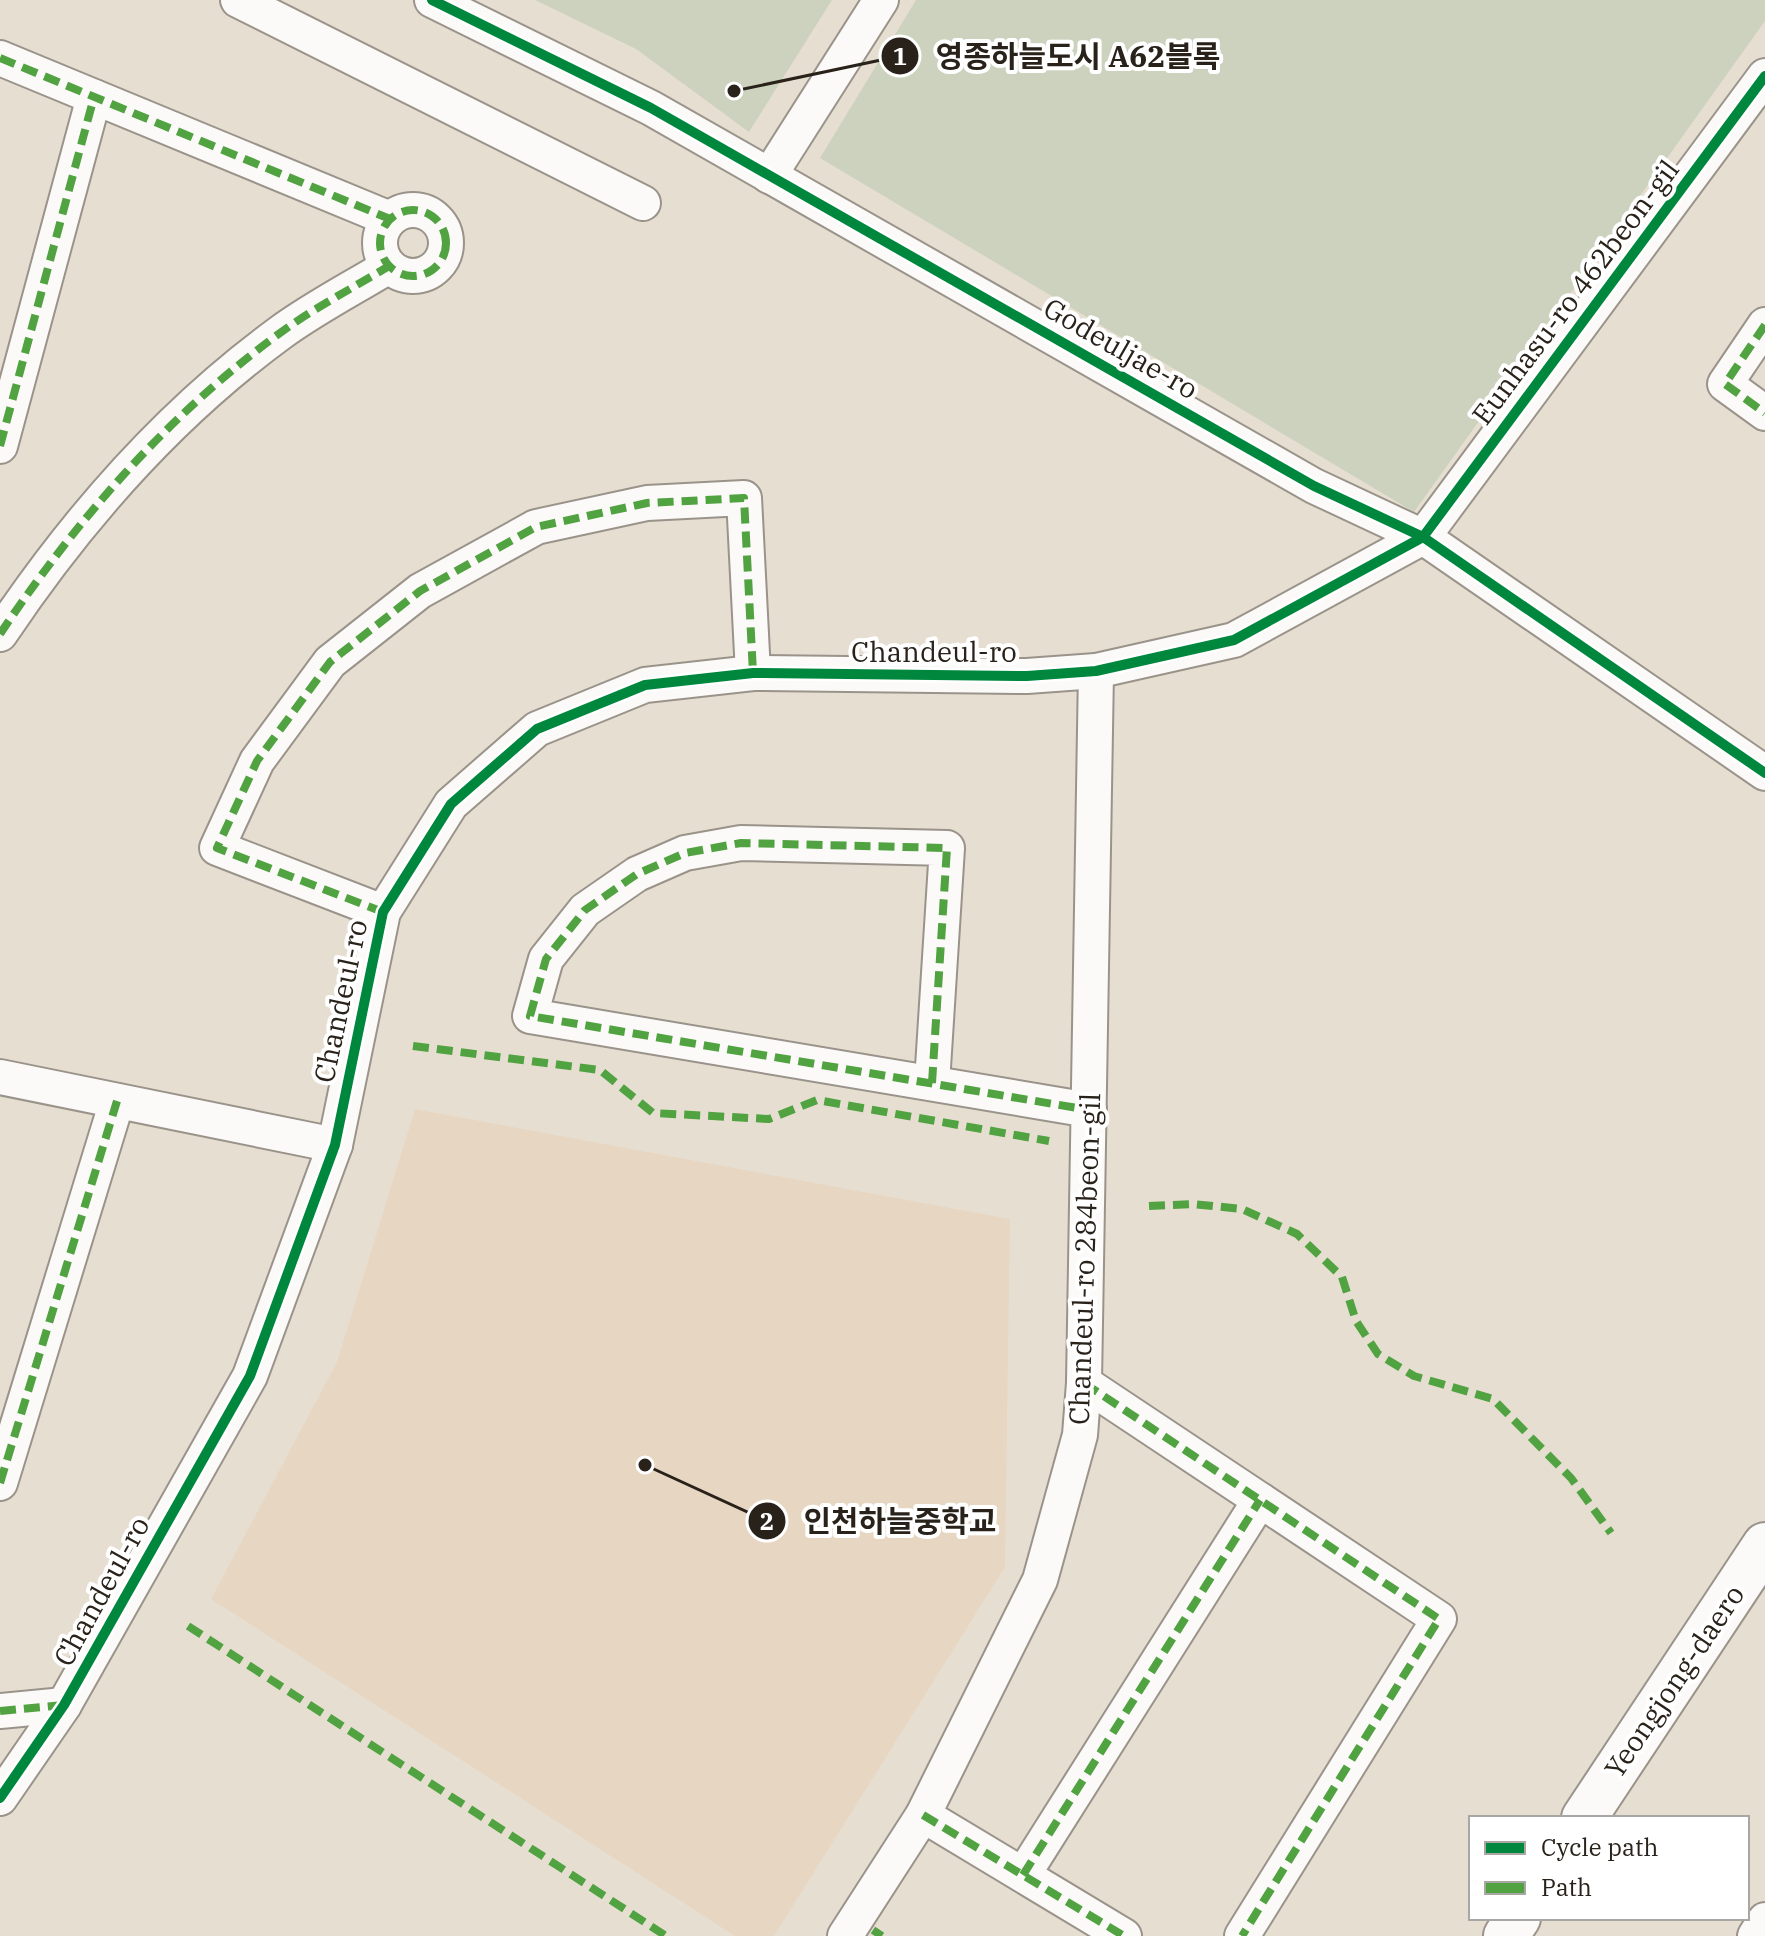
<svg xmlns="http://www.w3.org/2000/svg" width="1765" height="1936" font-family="'IBM Plex Serif','Noto Sans KR',serif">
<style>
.built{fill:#e7d7c2}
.green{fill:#ccd2be}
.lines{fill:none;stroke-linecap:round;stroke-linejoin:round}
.street-casing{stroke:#9a938a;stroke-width:38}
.secondary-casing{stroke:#9a938a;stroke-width:48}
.street{stroke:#fbfaf8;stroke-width:34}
.secondary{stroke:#fbfaf8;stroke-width:44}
.quiet{stroke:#51a240;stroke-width:8;stroke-dasharray:16 8;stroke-linecap:butt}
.cycleway-casing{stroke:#fff;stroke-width:15}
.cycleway{stroke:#00873e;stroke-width:10}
.labels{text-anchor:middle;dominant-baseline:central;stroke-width:8;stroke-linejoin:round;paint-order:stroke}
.street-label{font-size:28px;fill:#29221a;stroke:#fff}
.leader{fill:none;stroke:#29221a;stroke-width:3}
.callout-dot{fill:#29221a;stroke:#fff;stroke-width:3}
.mark-label{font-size:24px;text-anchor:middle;font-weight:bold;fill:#fff}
.callout-label{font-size:30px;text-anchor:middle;font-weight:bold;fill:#29221a;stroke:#fff;stroke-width:8;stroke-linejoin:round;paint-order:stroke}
</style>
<rect width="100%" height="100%" fill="#e7ded2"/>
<polygon class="built" points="415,1109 1010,1219 1005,1567 774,1936 735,1936 211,1599 337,1362"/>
<g class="green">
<polygon points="535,0 832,0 749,132 636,49"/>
<polygon points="916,0 1765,0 1765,21 1414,512 820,158"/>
</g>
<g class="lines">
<g class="street-casing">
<g id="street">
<polyline points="238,0 643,203"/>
<polyline points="432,0 651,108 1314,486 1423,537 1765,773"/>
<polyline points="0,58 390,219"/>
<polyline points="769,176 881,0"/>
<circle cx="413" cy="243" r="33"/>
<polyline points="1765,325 1725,384 1765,413"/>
<polyline points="0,446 94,97"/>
<path d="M 0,634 C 77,519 168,415 280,333 C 314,308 353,288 389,266"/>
<polyline points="383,912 217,848 257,761 330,662 420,591 536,527 647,503 744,498 753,673"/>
<polyline points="0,1077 335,1145"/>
<polyline points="932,1083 947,848 741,843 685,853 637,874 585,910 546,959 530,1016 1089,1110"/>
<polyline points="1084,1383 1439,1619 1242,1936"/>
<polyline points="0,1483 117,1101"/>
<polyline points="0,1711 64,1705"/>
<polyline points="0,1798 64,1705 250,1376 335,1145 383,912 451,804 537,729 645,685 753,673 1027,676 1096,671 1234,640 1423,537 1765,76"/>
<polyline points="923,1815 1124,1936"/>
<polyline points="1023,1875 1260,1500"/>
<polyline points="845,1936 923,1815 1040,1580 1080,1435 1084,1383 1096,671"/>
<polyline points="1755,1936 1765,1920"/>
</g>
</g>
<g class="secondary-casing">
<g id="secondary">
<polyline points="1584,1818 1765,1545"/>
<polyline points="1506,1936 1518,1918"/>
</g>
</g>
<use href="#street" class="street"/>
<use href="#secondary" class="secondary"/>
<g class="quiet">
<polyline points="0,58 390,219"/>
<circle cx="413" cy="243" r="33"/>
<polyline points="1765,325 1725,384 1765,413"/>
<polyline points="0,446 94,97"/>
<path d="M 0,634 C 77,519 168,415 280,333 C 314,308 353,288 389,266"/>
<polyline points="383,912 217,848 257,761 330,662 420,591 536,527 647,503 744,498 753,673"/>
<polyline points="413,1046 600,1070 653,1113 769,1119 817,1100 1049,1141"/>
<polyline points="932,1083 947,848 741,843 685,853 637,874 585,910 546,959 530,1016 1089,1110"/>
<polyline points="1149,1206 1193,1204 1242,1209 1297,1234 1342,1277 1356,1321 1378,1354 1414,1376 1493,1399 1571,1478 1611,1533"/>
<polyline points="1084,1383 1439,1619 1242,1936"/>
<polyline points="0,1483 117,1101"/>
<polyline points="188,1626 666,1936"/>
<polyline points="0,1711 64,1705"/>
<polyline points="923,1815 1124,1936"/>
<polyline points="1023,1875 1260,1500"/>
<polyline points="873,1930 882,1936"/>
</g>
<g class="cycleway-casing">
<g id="cycleway">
<polyline points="432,0 651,108 1314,486 1423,537 1765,773"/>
<polyline points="0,1798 64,1705 250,1376 335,1145 383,912 451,804 537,729 645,685 753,673 1027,676 1096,671 1234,640 1423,537 1765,76"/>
</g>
</g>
<use href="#cycleway" class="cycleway"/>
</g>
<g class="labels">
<g class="street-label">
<text transform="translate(1575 292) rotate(-53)">Eunhasu-ro 462beon-gil</text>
<text transform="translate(1121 348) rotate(30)">Godeuljae-ro</text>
<text x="934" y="651">Chandeul-ro</text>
<text transform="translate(340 1001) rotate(-78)">Chandeul-ro</text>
<text transform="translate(1084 1259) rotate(-88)">Chandeul-ro 284beon-gil</text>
<text transform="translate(101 1591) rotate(-61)">Chandeul-ro</text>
<text transform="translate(1674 1681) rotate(-56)">Yeongjong-daero</text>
</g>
</g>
<path class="leader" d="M734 91L900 56M645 1465L767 1521"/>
<g class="callout-dot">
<circle cx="734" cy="91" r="8"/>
<circle cx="645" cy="1465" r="8"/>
<circle cx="900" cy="56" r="20"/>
<circle cx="767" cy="1521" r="20"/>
</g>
<g class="mark-label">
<text x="900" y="65">1</text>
<text x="767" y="1530">2</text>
</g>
<g class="callout-label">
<text x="1078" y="67">영종하늘도시 A62블록</text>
<text x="900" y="1532">인천하늘중학교</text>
</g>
<rect x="1469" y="1816" width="280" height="104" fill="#ffffff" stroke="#a9a7a3" stroke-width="2"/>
<rect x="1485" y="1842" width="40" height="12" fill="#00873e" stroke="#a9a7a3" stroke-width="2"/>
<text x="1541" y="1856" font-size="24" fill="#29221a">Cycle path</text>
<rect x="1485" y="1882" width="40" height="12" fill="#51a240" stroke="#a9a7a3" stroke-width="2"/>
<text x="1541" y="1896" font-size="24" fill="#29221a">Path</text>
</svg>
